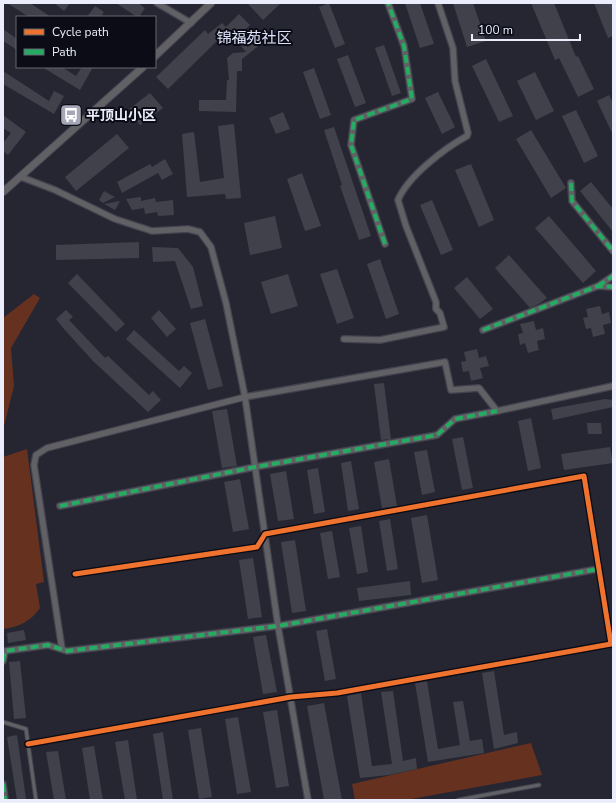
<svg xmlns="http://www.w3.org/2000/svg" width="616" height="803" font-family="'Nunito Sans','Noto Sans SC',sans-serif">
<style>
.green{fill:#66311f}
.building{fill:#40414b}
.lines{fill:none;stroke-linecap:round;stroke-linejoin:round}
.service-casing{stroke:#42434e;stroke-width:5}
.minor-casing{stroke:#42434e;stroke-width:8}
.tertiary-casing{stroke:#42434e;stroke-width:9}
.service{stroke:#606065;stroke-width:3}
.minor{stroke:#606065;stroke-width:5.5}
.tertiary{stroke:#606065;stroke-width:7}
.quiet{stroke:#26ab63;stroke-width:4;stroke-dasharray:8 4;stroke-linecap:butt}
.cycleway-casing{stroke:#0b0c15;stroke-width:8}
.cycleway{stroke:#ef722f;stroke-width:5}
.labels{text-anchor:middle;dominant-baseline:central;stroke-width:4;stroke-linejoin:round;paint-order:stroke}
.poi-label{font-size:14px;font-weight:bold;fill:#ebedfd;stroke:#0b0c15;text-anchor:start}
.neighbourhood-label{font-size:15px;fill:#dfe2fb;stroke:#0b0c15}
</style>
<rect width="100%" height="100%" fill="#252632"/>
<g class="green">
<polygon points="34,294 40,298 11,348 14,386 3,430 3,318"/>
<path d="M 27,449 L 44,582 L 36,584 L 40,608 C 31,621 19,627 3,629 L 3,457 Z"/>
<polygon points="531,743 542,775 406,800 355,800 352,784"/>
</g>
<g class="building">
<polygon points="7,3 30,3 51,17 29,17"/>
<polygon points="54,3 70,3 64,11"/>
<polygon points="116,3 138,3 145,8 139,17 137,17"/>
<polygon points="247,3 281,3 263,20"/>
<polygon points="329,3 345,44 335,48 319,7"/>
<polygon points="405,3 420,3 434,44 420,48"/>
<polygon points="453,3 473,3 486,41 467,47"/>
<polygon points="531,3 554,3 576,57 578,56 594,89 578,97 559,58 555,60"/>
<polygon points="594,3 613,3 613,36 608,38"/>
<polygon points="95,6 104,12 101,17 87,17"/>
<polygon points="239,14 250,25 237,37 233,33 219,43 217,41 168,89 156,77 205,30 208,34 222,23 226,27"/>
<polygon points="3,29 17,39 17,50 3,41"/>
<polygon points="254,36 261,44 242,59 242,71 237,71 236,112 199,111 199,100 226,100 227,80 229,80 227,58 233,53 246,52 241,46"/>
<polygon points="384,45 401,93 392,96 375,48"/>
<polygon points="348,55 366,103 355,107 337,59"/>
<polygon points="486,59 513,116 499,122 472,66"/>
<polygon points="42,67 62,67 76,76 82,67 93,67 80,90"/>
<polygon points="314,68 331,115 320,119 303,72"/>
<polygon points="3,71 49,101 54,91 64,96 54,114 3,84"/>
<polygon points="535,72 554,111 536,120 517,81"/>
<polygon points="438,92 455,127 442,134 425,98"/>
<polygon points="150,93 163,108 140,125 128,110"/>
<polygon points="609,95 613,103 613,135 597,101"/>
<polygon points="576,110 598,156 584,163 562,116"/>
<polygon points="283,112 290,129 276,134 269,118"/>
<polygon points="3,115 26,132 8,155 3,151 3,143 11,133 3,128"/>
<polygon points="234,124 241,198 226,199 225,194 187,197 182,134 194,132 200,182 224,178 218,126"/>
<polygon points="334,127 371,236 359,240 340,186 342,185 324,130"/>
<polygon points="531,130 566,188 551,198 516,139"/>
<polygon points="117,134 129,148 76,191 65,177"/>
<polygon points="165,159 173,174 162,180 158,173 122,193 117,182 150,164 152,167"/>
<polygon points="471,164 494,220 479,227 455,170"/>
<polygon points="302,173 321,226 305,231 287,179"/>
<polygon points="591,182 613,209 613,232 580,191"/>
<polygon points="104,191 115,197 103,203 99,200"/>
<polygon points="141,197 141,201 155,198 156,202 173,200 174,215 158,216 157,212 145,214 144,208 132,210 126,199"/>
<polygon points="432,200 453,250 441,255 420,205"/>
<polygon points="120,201 115,210 104,204"/>
<polygon points="275,216 282,248 250,255 244,223"/>
<polygon points="549,216 596,271 583,283 535,228"/>
<polygon points="139,242 139,258 56,260 56,245"/>
<polygon points="152,247 178,248 193,267 203,306 191,309 175,261 153,262"/>
<polygon points="509,255 547,298 540,303 530,308 495,268"/>
<polygon points="380,259 399,314 386,319 367,264"/>
<polygon points="337,269 354,318 337,324 320,274"/>
<polygon points="77,274 125,324 116,332 68,283"/>
<polygon points="288,274 298,306 271,314 261,282"/>
<polygon points="467,277 493,309 480,319 454,288"/>
<polygon points="600,306 602,314 609,312 611,323 603,325 605,334 593,337 591,328 586,329 583,318 588,317 586,309"/>
<polygon points="66,310 73,317 69,320 105,358 108,356 149,395 153,391 161,400 148,412 93,361 64,329 56,319"/>
<polygon points="159,310 176,329 167,337 151,318"/>
<polygon points="205,319 223,386 208,390 190,323"/>
<polygon points="534,321 536,330 543,328 545,339 537,341 539,350 528,353 525,343 520,345 518,334 523,333 520,324"/>
<polygon points="134,330 179,371 184,366 192,373 180,388 126,339"/>
<polygon points="477,349 479,358 486,356 489,366 480,368 483,378 471,381 469,371 463,372 461,362 466,361 464,352"/>
<polygon points="384,383 391,439 381,440 374,384"/>
<polygon points="605,399 613,400 613,407 553,420 551,409"/>
<polygon points="227,409 237,466 222,468 212,411"/>
<polygon points="531,418 541,468 528,471 518,421"/>
<polygon points="587,423 601,423 602,434 588,434"/>
<polygon points="463,437 473,488 462,490 452,439"/>
<polygon points="610,447 613,463 564,470 561,454"/>
<polygon points="427,450 435,492 422,495 414,452"/>
<polygon points="389,459 397,506 382,508 374,462"/>
<polygon points="351,461 359,509 348,511 341,463"/>
<polygon points="318,468 325,512 314,514 307,470"/>
<polygon points="286,471 294,519 278,521 270,474"/>
<polygon points="240,479 249,529 233,532 224,482"/>
<polygon points="427,515 438,580 422,583 411,518"/>
<polygon points="390,519 398,569 387,571 379,521"/>
<polygon points="361,526 368,572 357,574 349,528"/>
<polygon points="332,531 340,577 328,579 320,533"/>
<polygon points="295,540 306,611 292,613 281,542"/>
<polygon points="253,558 262,617 248,619 239,560"/>
<polygon points="410,581 411,595 359,601 357,588"/>
<polygon points="327,629 336,679 325,681 316,631"/>
<polygon points="24,630 26,640 8,643 7,633"/>
<polygon points="266,635 277,692 263,694 253,637"/>
<polygon points="20,661 26,718 14,719 9,662"/>
<polygon points="494,671 504,735 517,732 518,743 494,749 482,673"/>
<polygon points="427,681 438,749 460,745 453,702 463,701 470,741 482,739 484,753 428,762 415,683"/>
<polygon points="393,691 403,761 416,758 417,769 389,775 360,778 347,696 361,693 372,766 392,764 381,692"/>
<polygon points="324,703 342,800 324,800 307,706"/>
<polygon points="277,710 289,786 276,788 263,712"/>
<polygon points="238,717 251,792 237,794 225,719"/>
<polygon points="201,728 212,797 199,799 188,730"/>
<polygon points="163,732 173,800 163,800 153,734"/>
<polygon points="17,735 26,799 17,800 7,737"/>
<polygon points="128,740 137,800 125,800 115,742"/>
<polygon points="94,746 103,800 90,800 82,748"/>
<polygon points="58,751 66,800 54,800 46,752"/>
</g>
<g class="lines">
<g class="service-casing">
<g id="service">
<polyline points="3,722 26,729 36,800"/>
<polyline points="458,800 539,785"/>
</g>
</g>
<g class="minor-casing">
<g id="minor">
<polyline points="157,3 191,23"/>
<polyline points="21,177 55,190 115,219 152,231 188,229 200,232 211,247 226,303 245,397 278,626 308,800"/>
<polyline points="571,183 572,201 613,251"/>
<polyline points="385,244 351,145 354,120 412,99 404,46 388,3"/>
<polyline points="598,286 613,276"/>
<polyline points="483,330 598,286 613,287"/>
<path d="M 344,339 L 380,340 L 444,327 L 440,313 L 436,309 L 436,302 L 406,226 L 398,200 C 408,176 445,148 467,136 L 468,133 L 455,81 L 453,48 L 438,3"/>
<polyline points="60,506 255,467 437,435 455,419 497,411"/>
<polyline points="62,649 34,465 36,455 47,448 245,397 445,362 451,390 479,388 497,411 613,386"/>
<polyline points="3,661 5,651 48,645 67,651 278,626 598,569"/>
<polyline points="28,744 291,697 337,693 611,644 584,476 265,534 257,547 75,574"/>
<polyline points="3,784 5,800"/>
</g>
</g>
<g class="tertiary-casing">
<g id="tertiary">
<polyline points="155,56 211,3"/>
<polyline points="3,192 143,67"/>
</g>
</g>
<use href="#service" class="service"/>
<use href="#minor" class="minor"/>
<use href="#tertiary" class="tertiary"/>
<g class="quiet">
<polyline points="571,183 572,201 613,251"/>
<polyline points="385,244 351,145 354,120 412,99 404,46 388,3"/>
<polyline points="598,286 613,276"/>
<polyline points="483,330 598,286 613,287"/>
<polyline points="60,506 255,467 437,435 455,419 497,411"/>
<polyline points="3,661 5,651 48,645 67,651 278,626 598,569"/>
<polyline points="3,784 5,800"/>
</g>
<g class="cycleway-casing">
<polyline id="cycleway" points="28,744 291,697 337,693 611,644 584,476 265,534 257,547 75,574"/>
</g>
<use href="#cycleway" class="cycleway"/>
</g>
<defs>
<g id="bus-square" transform="scale(1.15)"><rect x="-9" y="-9" width="18" height="18" rx="4" fill="#a6a7b6" stroke="#0b0c15"/><path d="M-5-6H5V4H4V6H2V4H-2V6H-4V4H-5ZM-3.5-4V0h7V-4ZM-3.5 1.2v1.5H-2V1.2ZM2 1.2v1.5H3.5V1.2Z" fill="#fff"/></g>
</defs>
<g fill-rule="evenodd">
<use href="#bus-square" x="71" y="115"/>
</g>
<g class="labels">
<g class="poi-label">
<text x="86" y="115">平顶山小区</text>
</g>
<g class="neighbourhood-label">
<text x="254" y="38">锦福苑社区</text>
</g>
</g>
<rect width="616" height="803" fill="none" stroke="#ebedfd" stroke-width="8"/>
<rect x="16" y="16" width="140" height="52" fill="#0b0c15" stroke="#656672"/>
<rect x="24" y="29" width="20" height="6" fill="#ef722f" stroke="#656672"/>
<text x="52" y="36" font-size="12" fill="#ebedfd">Cycle path</text>
<rect x="24" y="49" width="20" height="6" fill="#26ab63" stroke="#656672"/>
<text x="52" y="56" font-size="12" fill="#ebedfd">Path</text>
<path d="M472 34v6h108v-6" fill="none" stroke="#ebedfd" stroke-width="2"/>
<text x="478" y="34" font-size="12" fill="#ebedfd" stroke="#0b0c15" stroke-width="3" paint-order="stroke">100 m</text>
</svg>
